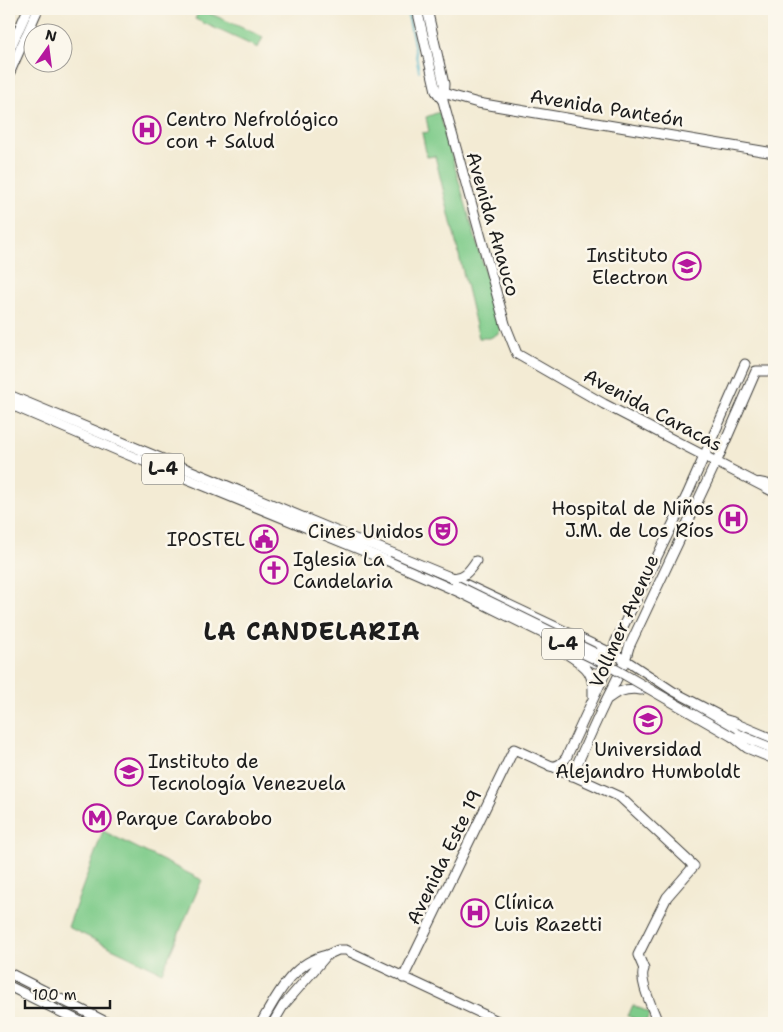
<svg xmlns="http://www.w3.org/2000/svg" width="783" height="1032" font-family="'Shantell Sans',sans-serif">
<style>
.green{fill:#7ecb89;stroke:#4d7452}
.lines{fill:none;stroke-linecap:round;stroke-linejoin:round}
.stream{stroke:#47b1c6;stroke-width:2}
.tertiary-casing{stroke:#3c3b38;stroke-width:10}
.secondary-casing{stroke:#3c3b38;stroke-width:11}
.primary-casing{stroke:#3c3b38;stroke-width:11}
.motorway-casing{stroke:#3c3b38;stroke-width:12}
.tertiary{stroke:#fff;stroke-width:8}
.secondary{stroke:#fff;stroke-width:9}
.primary{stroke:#fff;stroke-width:9}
.motorway{stroke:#fff;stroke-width:10}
.primary-bridge-casing{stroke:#3c3b38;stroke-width:11;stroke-linecap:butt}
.primary-bridge{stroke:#fff;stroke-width:9}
.labels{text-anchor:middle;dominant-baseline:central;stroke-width:5;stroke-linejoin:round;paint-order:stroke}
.shield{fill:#fbf7ec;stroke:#5f5e5a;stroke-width:1}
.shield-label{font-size:18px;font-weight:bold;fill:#1c1c1c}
.street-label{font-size:19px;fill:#1c1c1c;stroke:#fbf7ec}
.poi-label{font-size:19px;fill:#1c1c1c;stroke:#fbf7ec;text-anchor:start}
.district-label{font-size:24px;font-weight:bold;letter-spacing:1px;fill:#1c1c1c;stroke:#fbf7ec}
</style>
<rect width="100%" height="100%" fill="#fbf7ec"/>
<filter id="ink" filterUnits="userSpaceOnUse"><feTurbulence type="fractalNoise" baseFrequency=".02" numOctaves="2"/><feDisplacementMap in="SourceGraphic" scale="10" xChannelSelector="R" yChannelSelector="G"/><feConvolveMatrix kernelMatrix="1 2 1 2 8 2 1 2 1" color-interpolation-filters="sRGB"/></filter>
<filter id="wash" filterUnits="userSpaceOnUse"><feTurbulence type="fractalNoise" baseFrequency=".0096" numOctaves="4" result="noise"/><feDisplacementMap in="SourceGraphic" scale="20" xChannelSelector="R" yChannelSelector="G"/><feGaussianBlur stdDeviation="1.12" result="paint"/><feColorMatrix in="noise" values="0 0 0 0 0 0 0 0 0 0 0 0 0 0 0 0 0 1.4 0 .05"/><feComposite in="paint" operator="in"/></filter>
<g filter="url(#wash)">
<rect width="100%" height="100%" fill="#f3ebd4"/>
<g class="green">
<polygon points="200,9 263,37 258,48 195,19"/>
<polygon points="439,112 501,327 499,333 490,338 479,338 435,156 427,157 422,133 429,132 426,117"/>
<polygon points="103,831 202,880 162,972 68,927"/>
<polygon points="633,1005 650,1013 645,1023 628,1016"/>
</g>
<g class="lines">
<polyline class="stream" points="405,9 409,19 419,71"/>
</g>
</g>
<g filter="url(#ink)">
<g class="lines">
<g class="tertiary-casing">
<g id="tertiary">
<polyline points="626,660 673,691 721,716"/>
<polyline points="731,721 774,739"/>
</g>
</g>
<g class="secondary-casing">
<g id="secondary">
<polyline points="417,9 436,91 443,101 505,324 517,354 604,404 774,492"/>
<polyline points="427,9 444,84 443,99"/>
<polyline points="9,51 28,9"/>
<polyline points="9,74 38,9"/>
<polyline points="436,91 478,103 507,108 774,153"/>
<path d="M 564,652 C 584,666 594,668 593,696"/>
<path d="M 609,698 C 619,690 629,688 641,690"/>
<path d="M 550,766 C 558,767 562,763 566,758 L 607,669 L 616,641 L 687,495 L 745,364"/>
<path d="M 572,776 C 582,753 593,728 604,705 C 613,685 624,669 629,647 L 719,456 L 756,371 L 774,371"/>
<polyline points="9,973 108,1023"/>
<path d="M 403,978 L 514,749 L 620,797 L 694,866 L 667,897 L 638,955 L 644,969 C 638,980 654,1011 658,1023"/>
<polyline points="9,986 83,1023"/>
<path d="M 261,1023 C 277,995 293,962 327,955"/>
<polyline points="273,1023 283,1006 327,955 338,950 346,950 502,1023"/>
</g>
</g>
<g class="primary-casing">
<g id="primary">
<polyline points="9,395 355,539 375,546 450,577 626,660"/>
<polyline points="9,404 119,451 388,561"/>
<path d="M 451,577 C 463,580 470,570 476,561"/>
<path d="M 559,647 L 596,663 C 606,660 607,653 599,647"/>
<polyline points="695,710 742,736 774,749"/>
<polyline points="714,716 736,723"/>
<polyline points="733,737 747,748 774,759"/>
</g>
</g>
<g class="motorway-casing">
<polyline id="motorway" points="759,483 774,486"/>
</g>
<use href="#tertiary" class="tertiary"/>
<use href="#secondary" class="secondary"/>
<use href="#primary" class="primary"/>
<use href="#motorway" class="motorway"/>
<g class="primary-bridge-casing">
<g id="primary-bridge">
<polyline points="388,561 461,593 613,668 733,737"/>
<polyline points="456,585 595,653"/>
</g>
</g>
<use href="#primary-bridge" class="primary-bridge"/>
</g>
</g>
<defs>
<g id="hospital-ring" transform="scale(1.4375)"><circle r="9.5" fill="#fbf7ec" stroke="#b5179e" stroke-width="1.5"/><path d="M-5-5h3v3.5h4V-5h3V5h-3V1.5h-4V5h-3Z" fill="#b5179e"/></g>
<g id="university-ring" transform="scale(1.4375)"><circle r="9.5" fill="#fbf7ec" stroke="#b5179e" stroke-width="1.5"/><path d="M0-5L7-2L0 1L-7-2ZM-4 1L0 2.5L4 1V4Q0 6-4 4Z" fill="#b5179e"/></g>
<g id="theatre-ring" transform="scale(1.4375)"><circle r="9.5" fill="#fbf7ec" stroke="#b5179e" stroke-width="1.5"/><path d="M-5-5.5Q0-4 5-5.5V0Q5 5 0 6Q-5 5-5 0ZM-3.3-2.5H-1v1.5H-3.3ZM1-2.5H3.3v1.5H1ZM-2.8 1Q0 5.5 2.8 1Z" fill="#b5179e"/></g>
<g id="civic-ring" transform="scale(1.4375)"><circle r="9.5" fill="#fbf7ec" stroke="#b5179e" stroke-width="1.5"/><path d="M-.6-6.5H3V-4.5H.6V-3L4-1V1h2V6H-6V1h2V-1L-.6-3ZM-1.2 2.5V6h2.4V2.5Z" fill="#b5179e"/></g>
<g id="church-ring" transform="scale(1.4375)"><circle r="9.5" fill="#fbf7ec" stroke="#b5179e" stroke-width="1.5"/><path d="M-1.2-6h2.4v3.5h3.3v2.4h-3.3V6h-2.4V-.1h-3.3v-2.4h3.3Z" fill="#b5179e"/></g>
<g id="metro-ring" transform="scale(1.4375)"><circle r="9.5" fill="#fbf7ec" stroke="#b5179e" stroke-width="1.5"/><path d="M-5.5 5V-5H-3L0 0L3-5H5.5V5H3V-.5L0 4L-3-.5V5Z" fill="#b5179e"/></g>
</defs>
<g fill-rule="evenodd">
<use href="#hospital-ring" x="147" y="130"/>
<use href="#university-ring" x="687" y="266"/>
<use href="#hospital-ring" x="733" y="519"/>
<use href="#theatre-ring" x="443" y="531"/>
<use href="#civic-ring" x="264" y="539"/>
<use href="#church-ring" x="274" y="570"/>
<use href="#university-ring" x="648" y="720"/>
<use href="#university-ring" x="129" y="772"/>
<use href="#metro-ring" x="97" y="818"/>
<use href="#hospital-ring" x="475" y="913"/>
</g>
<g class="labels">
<g class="shield">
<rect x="142" y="453.5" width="42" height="31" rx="4"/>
<rect x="542" y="628.5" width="42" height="31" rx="4"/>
</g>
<g class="shield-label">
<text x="163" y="469">L-4</text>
<text x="563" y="644">L-4</text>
</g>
<g class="street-label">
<text transform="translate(607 108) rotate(9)">Avenida Panteón</text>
<text transform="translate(493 224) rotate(74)">Avenida Anauco</text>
<text transform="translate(653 410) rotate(28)">Avenida Caracas</text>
<text transform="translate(624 621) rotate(-66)">Vollmer Avenue</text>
<text transform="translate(444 857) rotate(-64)">Avenida Este 19</text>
</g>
<g class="poi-label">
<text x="166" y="119">Centro Nefrológico<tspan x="166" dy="22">con + Salud</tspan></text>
<text x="668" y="255" text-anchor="end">Instituto<tspan x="668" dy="22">Electron</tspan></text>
<text x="714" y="508" text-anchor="end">Hospital de Niños<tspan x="714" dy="22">J.M. de Los Ríos</tspan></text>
<text x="424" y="531" text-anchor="end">Cines Unidos</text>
<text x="245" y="539" text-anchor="end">IPOSTEL</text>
<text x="293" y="559">Iglesia La<tspan x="293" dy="22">Candelaria</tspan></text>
<text x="648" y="749" text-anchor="middle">Universidad<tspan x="648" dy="22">Alejandro Humboldt</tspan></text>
<text x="148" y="761">Instituto de<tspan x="148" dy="22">Tecnología Venezuela</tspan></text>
<text x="116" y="818">Parque Carabobo</text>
<text x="494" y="902">Clínica<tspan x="494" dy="22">Luis Razetti</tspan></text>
</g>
<g class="district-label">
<text x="312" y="632">LA CANDELARIA</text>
</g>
</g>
<rect width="783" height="1032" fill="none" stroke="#fbf7ec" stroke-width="30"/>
<g transform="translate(48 48) rotate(14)"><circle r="24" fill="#fbf7ec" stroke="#a29f99"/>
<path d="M0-4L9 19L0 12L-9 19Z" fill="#b5179e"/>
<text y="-8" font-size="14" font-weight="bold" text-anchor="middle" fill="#1c1c1c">N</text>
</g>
<path d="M25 1000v8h85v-8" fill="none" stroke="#1c1c1c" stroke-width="2.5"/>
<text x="32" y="1000" font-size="15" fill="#1c1c1c" stroke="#fbf7ec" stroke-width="4" paint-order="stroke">100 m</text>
</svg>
